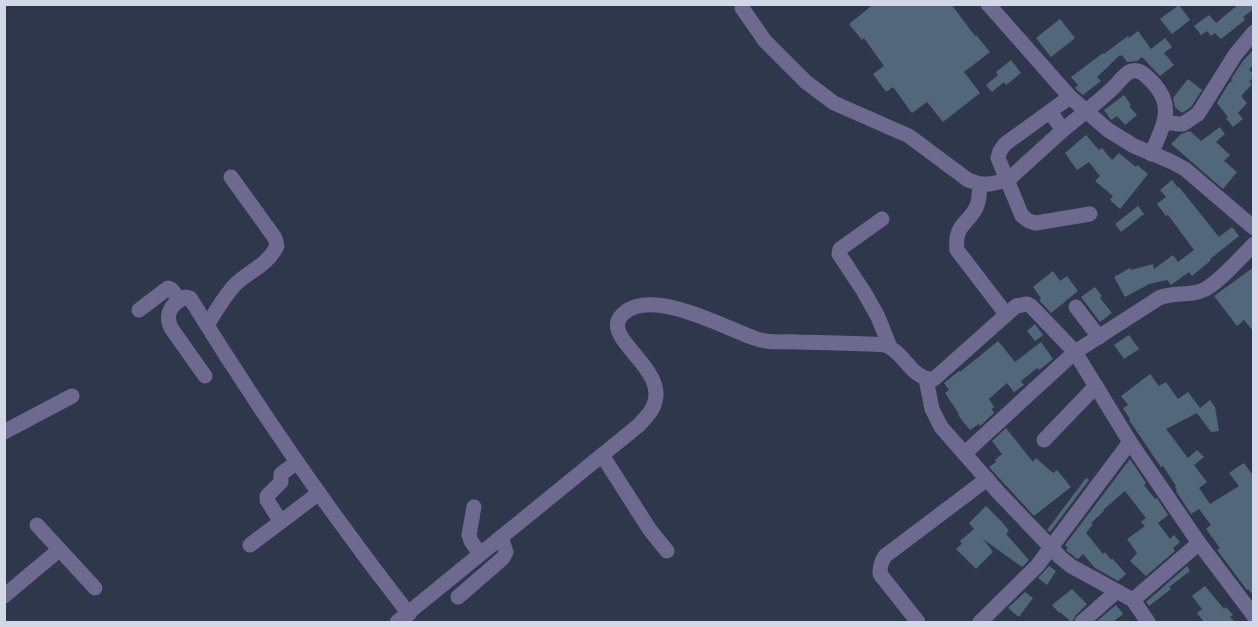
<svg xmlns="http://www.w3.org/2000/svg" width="1258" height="627" font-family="'Titillium Web',sans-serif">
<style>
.building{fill:#53677b}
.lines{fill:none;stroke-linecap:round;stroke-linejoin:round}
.minor{stroke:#6e698f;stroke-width:15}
</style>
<rect width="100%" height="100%" fill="#2f374d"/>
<g class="building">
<polygon points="874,4 951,4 975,36 976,35 990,52 964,72 980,93 943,122 927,102 912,113 893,87 886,92 873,74 884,66 864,38 862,40 849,24"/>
<polygon points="1239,4 1254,4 1254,9 1243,17 1245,20 1221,39 1215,33 1211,36 1207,31 1201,35 1194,26 1209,15 1216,23"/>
<polygon points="1179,5 1190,20 1172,34 1160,19"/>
<polygon points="1060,19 1075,38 1051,57 1036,38"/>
<polygon points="1138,31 1151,49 1165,38 1172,47 1164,53 1174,65 1160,76 1142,57 1137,61 1127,62 1122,55 1121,56 1120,55 1097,77 1101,81 1083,95 1077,90 1075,88 1078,85 1071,77 1103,53 1104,54 1128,36 1129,38"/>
<polygon points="1254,49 1254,70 1251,67 1249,70 1254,74 1254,76 1249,82 1252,84 1241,96 1247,103 1238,113 1243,119 1233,127 1226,118 1228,117 1217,103 1229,83 1233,80 1231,79 1243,61"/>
<polygon points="1011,60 1021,73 1006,85 1004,82 992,92 986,85 998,75 996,72"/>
<polygon points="1188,79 1202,90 1191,107 1182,113 1175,107 1173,98"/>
<polygon points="1124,95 1131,105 1129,106 1137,115 1125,125 1117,116 1111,120 1104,110"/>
<polygon points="1220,127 1225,134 1216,142 1230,155 1224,161 1237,172 1223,189 1171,144 1181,134 1190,131 1201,141"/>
<polygon points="1086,135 1099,150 1102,148 1112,160 1119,153 1136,167 1137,165 1148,174 1120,209 1110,200 1113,196 1095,181 1100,176 1089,162 1077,170 1065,153"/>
<polygon points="1172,180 1178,188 1179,187 1219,237 1232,227 1239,236 1210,259 1211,260 1192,276 1189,272 1171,285 1167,280 1149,284 1125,297 1114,277 1130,268 1131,270 1153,264 1154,269 1173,255 1178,262 1194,250 1168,215 1166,216 1157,204 1166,197 1160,190"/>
<polygon points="1138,206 1144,214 1121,232 1115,224"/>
<polygon points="1254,267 1254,332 1244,320 1237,326 1214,296"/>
<polygon points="1053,271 1060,281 1067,276 1078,291 1051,313 1039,300 1041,298 1033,287"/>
<polygon points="1095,287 1102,296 1100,298 1112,313 1100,322 1081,297"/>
<polygon points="1035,324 1043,335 1035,341 1027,331"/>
<polygon points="1129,335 1139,349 1124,359 1114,345"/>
<polygon points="998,341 1015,362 1041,342 1053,359 1039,370 1037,368 1021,381 1024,385 1014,392 1007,383 989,399 994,407 992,409 994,413 980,426 979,424 970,430 958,415 959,414 945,393 949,390 944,383 959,371 960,372"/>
<polygon points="1150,374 1159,386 1166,382 1178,399 1188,392 1200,408 1210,400 1215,407 1219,431 1211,432 1197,413 1166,429 1188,458 1197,450 1204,457 1194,465 1207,482 1199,488 1210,504 1239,486 1229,473 1244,463 1254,477 1254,596 1248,589 1247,590 1217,550 1220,548 1206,529 1211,525 1199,509 1191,514 1176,491 1177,490 1175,487 1176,486 1163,466 1161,467 1129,420 1130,419 1123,408 1128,405 1121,396"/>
<polygon points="1006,428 1033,462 1036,458 1053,473 1057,470 1071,487 1034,516 989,467 996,462 995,460 1002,454 992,441"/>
<polygon points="1130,459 1146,483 1144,485 1155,499 1157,498 1168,515 1158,523 1170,539 1174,535 1180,542 1173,548 1175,551 1146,576 1130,561 1137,553 1127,539 1145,526 1141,522 1146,518 1125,491 1103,510 1104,511 1091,523 1093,524 1086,533 1103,554 1105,552 1111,560 1112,558 1126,574 1118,581 1095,568 1083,554 1078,559 1076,558 1066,550 1068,548 1065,545"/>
<polygon points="1086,478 1089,480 1050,532 1047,530"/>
<polygon points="986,506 1002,522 1009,531 1006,534 1029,560 1022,567 983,539 993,552 976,569 956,549 962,544 960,541 974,529 969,523"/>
<polygon points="1049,566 1056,571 1047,585 1038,578"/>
<polygon points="1187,566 1190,571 1169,587 1171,589 1149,606 1146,602"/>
<polygon points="1205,586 1224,609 1226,607 1233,615 1230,617 1235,622 1204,622 1197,613 1202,609 1192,596"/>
<polygon points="1072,589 1087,604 1076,615 1072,622 1071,622 1060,612 1059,613 1052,605"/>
<polygon points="1025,592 1033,598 1019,617 1008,608"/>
<polygon points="1116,605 1123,614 1113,622 1096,622"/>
</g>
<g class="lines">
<g class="minor">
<polyline points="988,4 1070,97 1108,130 1134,146 1170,161 1185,169 1254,228"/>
<polyline points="742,8 765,41 806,82 834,103 909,136 968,180 980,184 990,184 1008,180 1063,130 1050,112"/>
<polyline points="1070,97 1005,144 1000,151 998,158 1022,216 1029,221 1036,223 1090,214"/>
<polyline points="1165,122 1178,124 1183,124 1198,114 1235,55 1254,32"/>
<path d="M 1063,130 C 1080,116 1097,103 1113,88 C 1118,83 1123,76 1129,72 C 1135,69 1141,71 1146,76 C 1177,103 1165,122 1151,154"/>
<path d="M 980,184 C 979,192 980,200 976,208 C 967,225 954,225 957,250 L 1006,314"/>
<polyline points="882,219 840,249 839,254 864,292 878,317 890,347"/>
<polyline points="1076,307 1099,337"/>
<polyline points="139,310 168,288 171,289 180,300"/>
<path d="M 207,325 C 216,312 226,292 238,282 C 252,270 268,264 277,246 L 275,238 L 231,177"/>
<path d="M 205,376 L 171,328 C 164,313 172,303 186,297 L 190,298 C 257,407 330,513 409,614"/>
<polyline points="926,379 932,409 941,427 999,493 1061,558 1071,566 1133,600 1148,622"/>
<polyline points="4,432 72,396"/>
<polyline points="1044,440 1096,386"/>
<polyline points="965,453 1075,352 1130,442 1199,543 1254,616"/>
<polyline points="602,455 650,530 667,551"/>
<polyline points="474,507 469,535 471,541 480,554"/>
<polyline points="281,522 267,500 267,496 281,482 281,474 297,462"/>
<polyline points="37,525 95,588"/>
<polyline points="250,545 319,493"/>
<polyline points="4,596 59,550"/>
<polyline points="458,597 503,558 506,552 501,537"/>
<polyline points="1133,600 1199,543"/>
<path d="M 397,622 L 639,425 C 644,419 650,414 653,407 C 672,368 595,337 624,313 C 653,288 723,327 754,338 C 770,344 782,341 799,342 C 827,343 856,343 885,345 C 905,352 911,380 934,379 L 1016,306 L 1027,304 L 1031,306 L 1075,352 L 1159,298 C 1173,292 1188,296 1201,291 C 1216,286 1242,256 1254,244"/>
<path d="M 918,622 L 880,574 C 880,566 881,562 885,556 L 987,479"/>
<polyline points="980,622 1037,566 1130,442"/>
<polyline points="1082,622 1117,591"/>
</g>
</g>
<rect width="1258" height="627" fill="none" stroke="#d3d8e6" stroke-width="12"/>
</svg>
